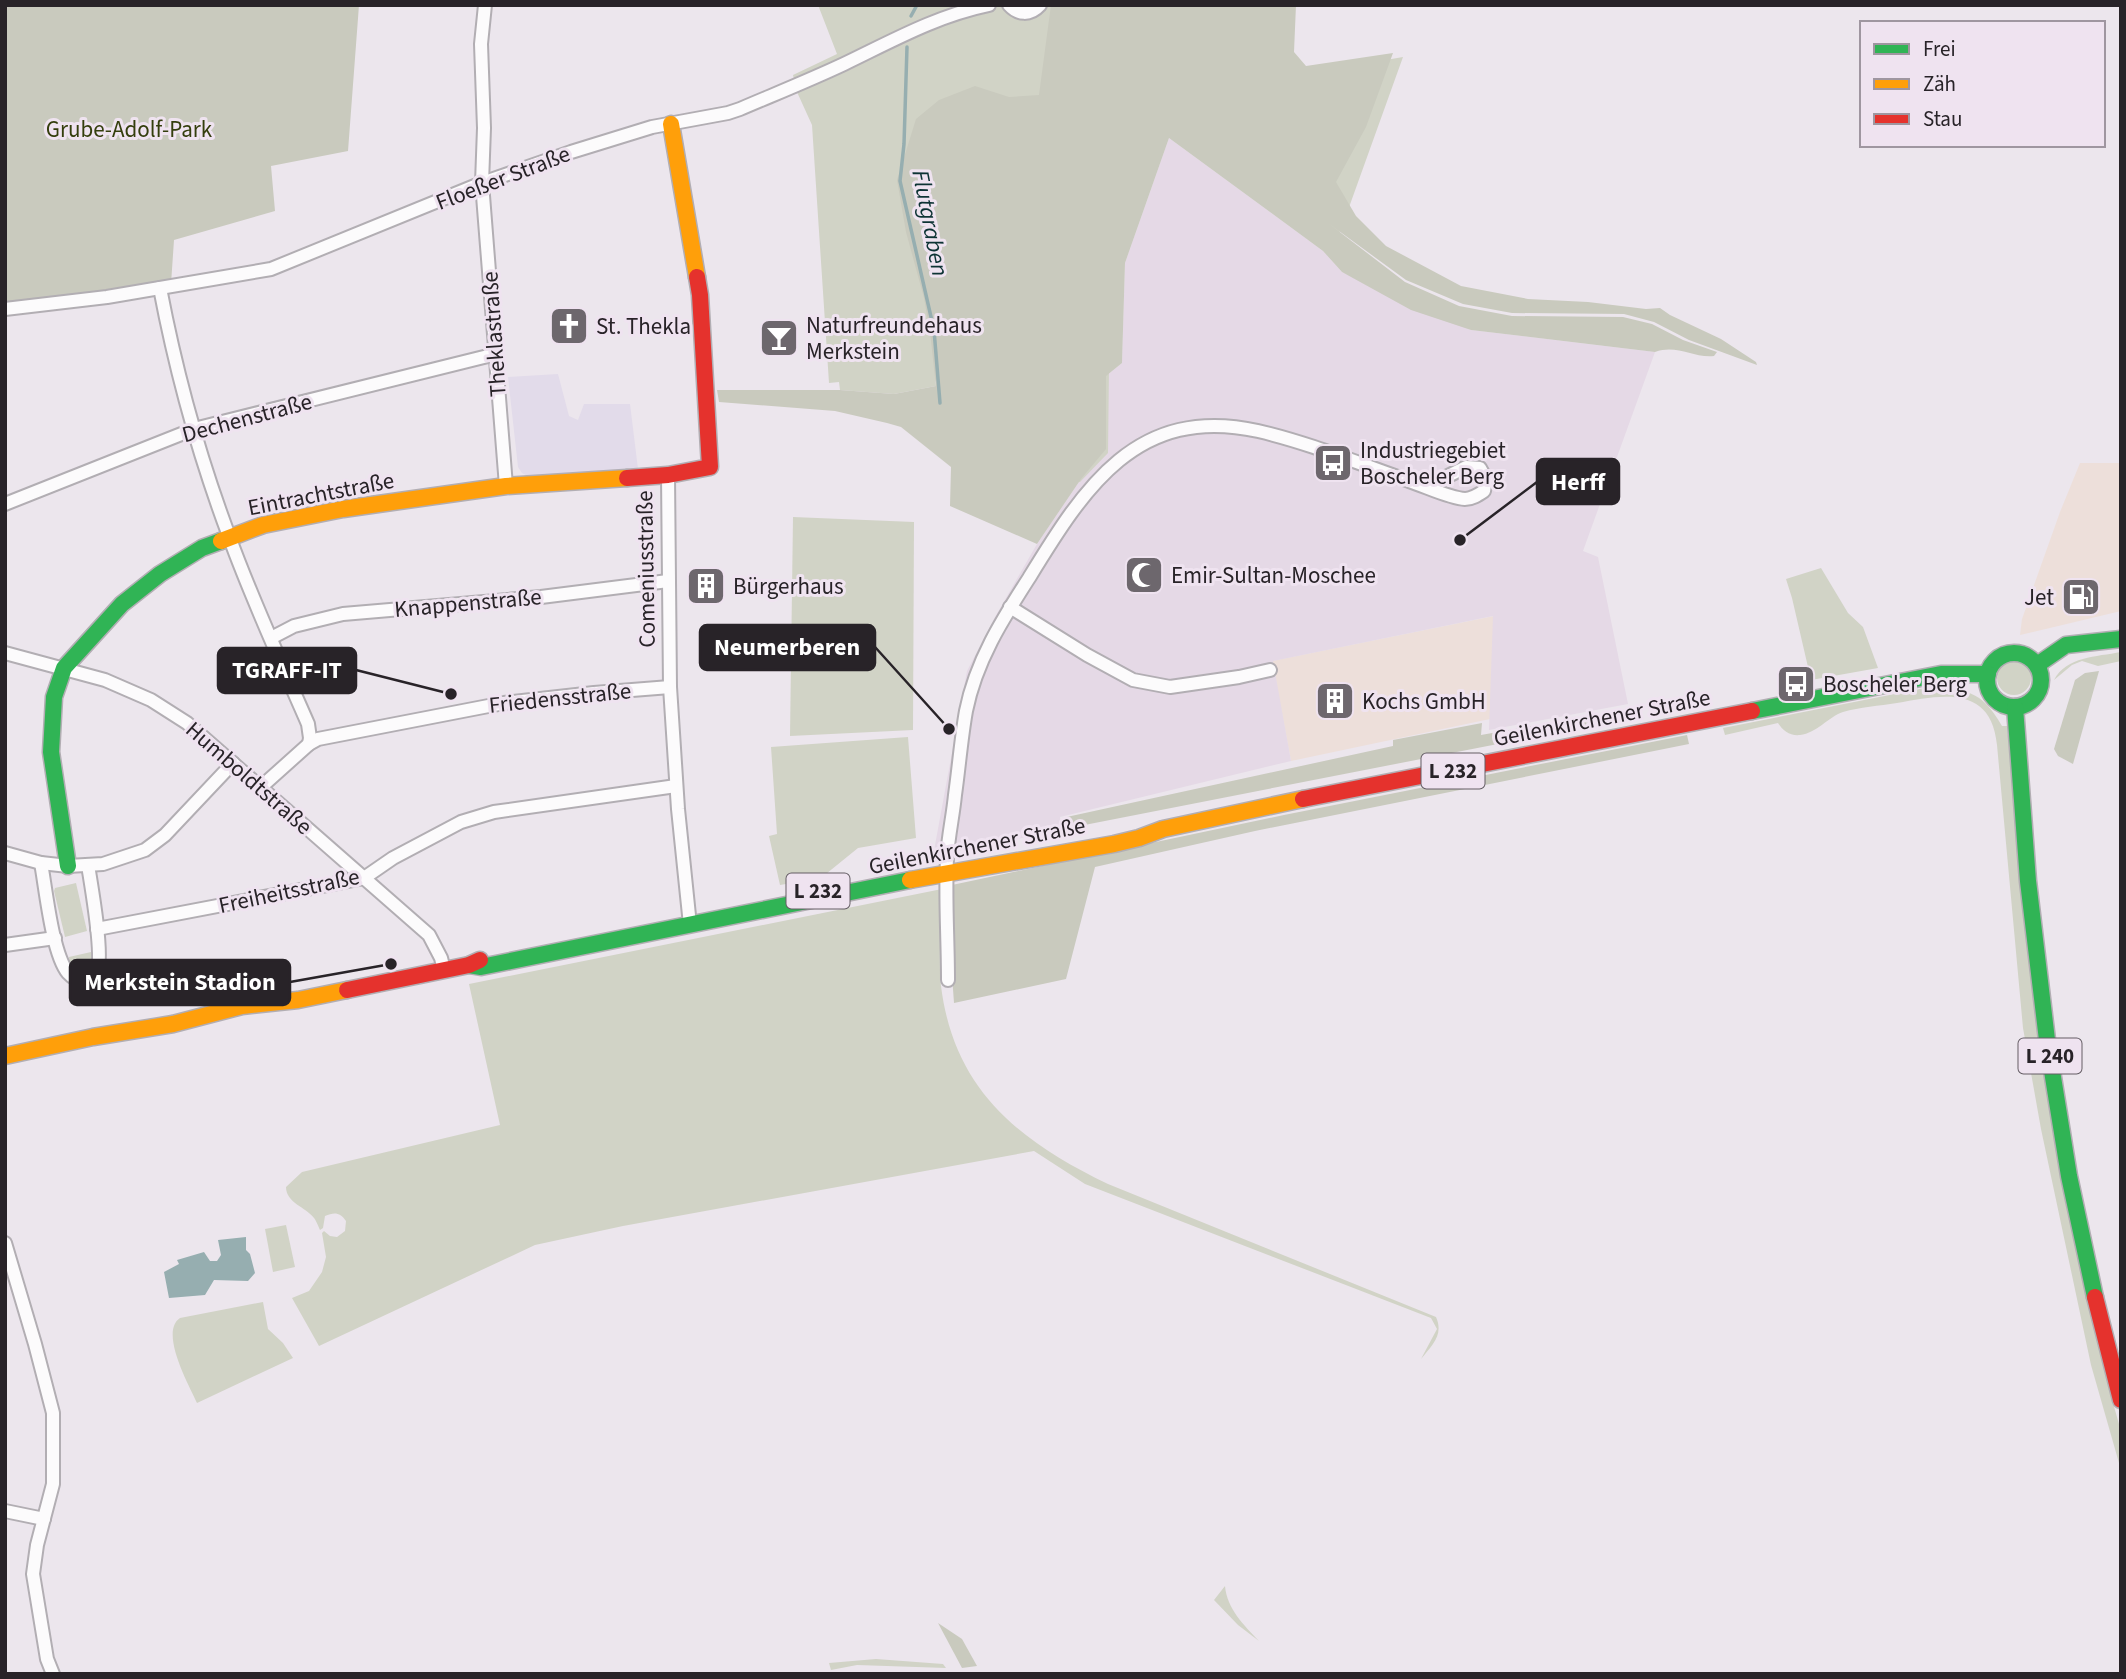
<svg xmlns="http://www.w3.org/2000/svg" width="2126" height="1679" font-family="'Source Sans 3',sans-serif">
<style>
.commercial{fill:#eddfda}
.built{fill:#e5d9e6}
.education{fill:#e2dbea}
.green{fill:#d1d3c6}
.forest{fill:#c9cabe}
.water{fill:#96aeb0}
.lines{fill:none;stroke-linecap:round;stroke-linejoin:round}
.stream{stroke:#96aeb0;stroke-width:3.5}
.street-casing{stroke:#b2aeb3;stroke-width:16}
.fast-casing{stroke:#b2aeb3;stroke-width:19}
.slow-casing{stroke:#b2aeb3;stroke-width:19}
.jam-casing{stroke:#b2aeb3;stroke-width:19}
.street{stroke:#fcfbfc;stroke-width:12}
.fast{stroke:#30b455;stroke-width:16}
.slow{stroke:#ff9f0a;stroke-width:16}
.jam{stroke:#e5322d;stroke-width:16}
.labels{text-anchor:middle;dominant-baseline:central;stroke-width:6;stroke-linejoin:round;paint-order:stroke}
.shield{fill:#efe3f0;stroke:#645d64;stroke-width:2}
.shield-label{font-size:21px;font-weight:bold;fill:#282328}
.park-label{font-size:23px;fill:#343e0d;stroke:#efe3f0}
.street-label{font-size:23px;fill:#282328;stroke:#efe3f0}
.poi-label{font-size:23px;fill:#282328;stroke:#efe3f0;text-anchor:start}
.water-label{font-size:24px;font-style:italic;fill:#0d3334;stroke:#efe3f0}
.leader{fill:none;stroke:#282328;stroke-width:2.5}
.callout-dot{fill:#282328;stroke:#efe3f0;stroke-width:2.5}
.callout{fill:#282328;stroke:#282328;stroke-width:2.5}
.callout-label{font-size:24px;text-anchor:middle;font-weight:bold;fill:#fff}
</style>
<rect width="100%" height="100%" fill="#ece6ed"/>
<g class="commercial">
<polygon points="2080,463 2121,463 2121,611 2020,635 2022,619 2060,512"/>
<polygon points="1494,616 1490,719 1291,761 1272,661"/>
</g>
<polygon class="built" points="1169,138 1323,251 1342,272 1471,330 1655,352 1583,551 1598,557 1628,704 1489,730 1493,616 1273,661 1291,761 1060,817 1061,830 933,856 967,671 995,617 1037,544 1081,479 1106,376 1122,363 1125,263"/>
<polygon class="education" points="558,374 569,416 578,420 584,404 630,404 638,469 529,477 522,473 518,467 508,377"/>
<g class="green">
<path d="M 818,5 L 1288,5 L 1288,77 L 1403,57 L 1343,224 L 1331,251 L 1167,123 L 1117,266 L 1109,368 L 1108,453 L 1080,482 L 953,495 C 954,455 944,417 935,378 L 936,386 L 894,394 L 840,390 L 839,382 L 829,383 L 812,125 L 797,92 L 793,75 L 837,54 Z"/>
<polygon points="793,517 914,522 913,730 790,736"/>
<polygon points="1821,568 1848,613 1863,627 1878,668 1811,680 1792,598 1786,579"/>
<path d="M 2121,652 L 2121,661 L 2098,666 L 2082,661 L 2072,665 L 2054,680 C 2067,656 2096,657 2121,652 Z"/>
<circle cx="2014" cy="678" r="17"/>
<path d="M 1925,688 C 1966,690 1980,688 2002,726 L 2007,726 L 2013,788 L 2109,1389 L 2121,1431 L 2121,1470 L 2091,1365 L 2041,1129 L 2023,1028 L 1997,745 C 1991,684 1941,695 1897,703 C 1879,706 1860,707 1843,712 C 1828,717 1817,733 1800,735 C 1790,736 1783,731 1778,723 L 1725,735 L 1723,728 Z"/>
<polygon points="908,737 916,838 858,848 821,878 780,885 769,836 777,834 771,747"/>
<polygon points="76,883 87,931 65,937 54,891 55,888"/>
<path d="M 942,889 C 942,919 938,956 941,986 C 954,1090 1019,1141 1108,1184 L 1436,1317 C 1444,1335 1432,1345 1421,1359 L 1437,1329 L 1431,1318 L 1085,1184 L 1034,1151 L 623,1226 L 535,1245 L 319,1346 L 292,1298 L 309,1291 L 322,1272 L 326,1257 L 322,1233 L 324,1231 L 330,1236 L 337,1237 L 345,1231 L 346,1221 C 340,1212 334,1212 325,1216 L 323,1228 L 320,1230 C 319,1228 316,1220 314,1218 C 306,1207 286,1203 286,1187 L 302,1172 L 500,1125 L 469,984 Z"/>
<polygon points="91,952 93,961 85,973 80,974 70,967 69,957"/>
<polygon points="286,1225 295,1267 273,1272 265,1229"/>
<path d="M 263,1302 L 268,1329 L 283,1343 L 293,1358 L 197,1403 C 189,1385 159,1332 180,1318 Z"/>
<path d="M 1225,1586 C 1227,1609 1244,1625 1259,1641 L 1238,1625 L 1214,1600 Z"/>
<polygon points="876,1659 943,1664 946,1668 857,1665 831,1670 829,1663"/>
</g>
<g class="forest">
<polygon points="5,5 359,5 348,151 271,166 275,211 174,240 171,284 5,307"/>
<path d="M 1051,5 L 1296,5 L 1294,52 L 1306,66 L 1393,53 L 1366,127 L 1336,182 L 1356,216 L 1386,246 L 1461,286 L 1528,299 L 1588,302 L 1646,309 L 1660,308 L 1670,315 L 1721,339 L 1756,362 L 1757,365 L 1689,340 L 1654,322 L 1624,314 L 1512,313 L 1463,304 L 1406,280 L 1328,223 L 1405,282 L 1459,306 L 1512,316 L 1623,317 L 1652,324 L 1683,340 L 1717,352 L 1714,356 C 1692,358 1677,344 1655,352 L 1471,330 L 1411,310 L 1342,272 L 1323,251 L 1169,138 L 1125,263 L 1122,363 L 1106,376 L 1106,449 L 1081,479 L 1037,544 L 950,506 L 951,467 L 901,427 L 887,423 L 835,411 L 719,402 L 717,390 L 840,390 L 894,394 L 936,386 L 930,332 L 924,298 L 906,232 L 897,180 L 916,119 L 939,100 L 975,86 L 1009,97 L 1039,95 Z"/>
<polygon points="2099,671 2073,764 2058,756 2054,749 2075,680 2085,673"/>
<polygon points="1623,710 1625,719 1064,829 1062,818 1393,746 1393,740 1482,723 1481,735"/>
<polygon points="1687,735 1689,744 1255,831 1095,867 1066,979 954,1003 951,961 952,885 1284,815"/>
<polygon points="938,1623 962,1639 977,1666 962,1668"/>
</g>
<polygon class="water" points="246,1237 246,1250 250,1254 255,1273 248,1281 214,1280 205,1295 169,1298 164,1272 179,1264 177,1260 204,1252 210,1261 217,1261 221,1255 218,1240"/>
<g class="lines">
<g class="stream">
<polyline points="911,16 917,5"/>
<polyline points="907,47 904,144 900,181 934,330 940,403"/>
</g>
<g class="street-casing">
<g id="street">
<polyline points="485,5 481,44 484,128 482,183 506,486"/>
<path d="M 1009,5 C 1018,15 1030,16 1040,5"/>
<path d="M 160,288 C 176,372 199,456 229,536 C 252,600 281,662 308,724 L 310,738 L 309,744"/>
<path d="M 5,309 L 107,297 L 271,269 L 482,183 L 571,152 L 652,127 L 728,113 L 740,109 C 775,94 810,80 844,64 C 892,41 936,16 989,5"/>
<polyline points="668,475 670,687 678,809 690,925"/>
<polyline points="5,504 194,429 496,354"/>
<polyline points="1010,607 1087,655 1133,680 1170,687 1239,677 1270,670"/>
<polyline points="271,638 294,626 343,614 541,597 668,581"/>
<polyline points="5,653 105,680 151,700 187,723 429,935 441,958 444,970"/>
<polyline points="261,787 309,744 318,739 504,703 594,693 670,687"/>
<polyline points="5,853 41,863 68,866 103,864 145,850 165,835 233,763"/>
<path d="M 41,863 C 46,890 52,953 68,973 C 73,979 80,981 88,983 C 90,981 94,978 96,975 C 105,960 91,885 88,865"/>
<polyline points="97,929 364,878 393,858 461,822 494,812 676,786"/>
<polyline points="5,945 55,938"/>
<path d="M 948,980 C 948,939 945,898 947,858 C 948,837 953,816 955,795 C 959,767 961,739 966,711 C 976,661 1002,620 1029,578 C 1084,488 1137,404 1258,431 C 1310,443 1360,464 1409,481 C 1425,486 1449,498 1465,499 C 1472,499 1478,495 1484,491 L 1486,479 L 1480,468 L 1466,467 L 1426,487"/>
<polyline points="5,1243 35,1344 53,1413 53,1484 37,1545 33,1574 47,1659 53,1674"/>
<polyline points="5,1511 44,1519"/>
</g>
</g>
<g class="fast-casing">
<g id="fast">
<circle cx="2014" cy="680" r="27"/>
<polyline points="2037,665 2066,645 2121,639"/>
<polyline points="2015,707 2028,881 2047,1040 2069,1176 2095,1297"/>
<polyline points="1752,711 1941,674 1988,674"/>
<polyline points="68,866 51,752 54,697 64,668 122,604 160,574 202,548 221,541"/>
<polyline points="469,965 481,967 910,880"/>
</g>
</g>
<g class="slow-casing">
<g id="slow">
<polyline points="671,124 697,277"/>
<polyline points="221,541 263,525 343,509 506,486 627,478"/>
<polyline points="910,880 1114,844 1139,838 1163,829 1303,799"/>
<polyline points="5,1056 93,1037 173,1024 242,1006 298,1000 347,990"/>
</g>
</g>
<g class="jam-casing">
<g id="jam">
<polyline points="627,478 668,475 710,467 700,295 697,277"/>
<polyline points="1303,799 1752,711"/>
<polyline points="347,990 469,965 480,960"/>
<polyline points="2095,1297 2121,1400"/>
</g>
</g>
<use href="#street" class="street"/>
<use href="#fast" class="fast"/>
<use href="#slow" class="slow"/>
<use href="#jam" class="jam"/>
</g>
<defs>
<g id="church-square" transform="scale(2.0125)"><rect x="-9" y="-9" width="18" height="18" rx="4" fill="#6d676d" stroke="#efe3f0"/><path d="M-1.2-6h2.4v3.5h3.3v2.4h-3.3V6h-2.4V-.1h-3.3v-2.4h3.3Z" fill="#fff"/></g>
<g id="bar-square" transform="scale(2.0125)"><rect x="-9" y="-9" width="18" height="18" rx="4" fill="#6d676d" stroke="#efe3f0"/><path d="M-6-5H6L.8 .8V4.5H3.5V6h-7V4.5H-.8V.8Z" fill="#fff"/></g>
<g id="bus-square" transform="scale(2.0125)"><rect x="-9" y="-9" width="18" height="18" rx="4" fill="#6d676d" stroke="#efe3f0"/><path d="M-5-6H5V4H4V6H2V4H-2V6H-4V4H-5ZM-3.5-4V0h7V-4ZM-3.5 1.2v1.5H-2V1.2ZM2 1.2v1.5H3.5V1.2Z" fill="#fff"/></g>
<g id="mosque-square" transform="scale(2.0125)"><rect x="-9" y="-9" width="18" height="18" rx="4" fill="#6d676d" stroke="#efe3f0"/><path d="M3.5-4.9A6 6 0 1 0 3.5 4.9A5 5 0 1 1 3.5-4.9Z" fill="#fff"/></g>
<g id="building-square" transform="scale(2.0125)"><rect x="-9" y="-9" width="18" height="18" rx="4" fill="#6d676d" stroke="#efe3f0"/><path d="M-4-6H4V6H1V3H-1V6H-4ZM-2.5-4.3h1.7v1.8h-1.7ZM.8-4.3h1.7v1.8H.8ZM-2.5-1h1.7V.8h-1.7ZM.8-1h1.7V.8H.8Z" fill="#fff"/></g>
<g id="fuel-square" transform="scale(2.0125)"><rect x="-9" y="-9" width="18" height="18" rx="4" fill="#6d676d" stroke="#efe3f0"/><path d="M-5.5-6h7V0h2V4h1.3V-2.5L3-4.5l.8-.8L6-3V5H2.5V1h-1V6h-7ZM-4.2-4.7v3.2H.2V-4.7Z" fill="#fff"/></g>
</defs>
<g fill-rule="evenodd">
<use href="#church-square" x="569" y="326"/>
<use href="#bar-square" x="779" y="338"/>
<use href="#bus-square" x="1333" y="463"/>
<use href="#mosque-square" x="1144" y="575"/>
<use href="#building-square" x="706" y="586"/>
<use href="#fuel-square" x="2081" y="597"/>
<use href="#bus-square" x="1796" y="684"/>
<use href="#building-square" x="1335" y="701"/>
</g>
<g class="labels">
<g class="shield">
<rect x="1421.5" y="753.5" width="63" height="35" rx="5"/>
<rect x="786.5" y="873.5" width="63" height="35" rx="5"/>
<rect x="2018.5" y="1038.5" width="63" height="35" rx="5"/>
</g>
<g class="shield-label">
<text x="1453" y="771">L 232</text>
<text x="818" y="891">L 232</text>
<text x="2050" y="1056">L 240</text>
</g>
<g class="park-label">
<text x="129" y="129">Grube-Adolf-Park</text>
</g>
<g class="street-label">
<text transform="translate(503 178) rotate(-21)">Floeßer Straße</text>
<text transform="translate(494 334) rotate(-94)">Theklastraße</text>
<text transform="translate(247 418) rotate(-15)">Dechenstraße</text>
<text transform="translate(321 494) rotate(-11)">Eintrachtstraße</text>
<text transform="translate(646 569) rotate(-91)">Comeniusstraße</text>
<text transform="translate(468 603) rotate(-5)">Knappenstraße</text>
<text transform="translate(560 698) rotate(-6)">Friedensstraße</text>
<text transform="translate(1602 718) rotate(-11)">Geilenkirchener Straße</text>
<text transform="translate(249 778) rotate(41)">Humboldtstraße</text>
<text transform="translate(977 846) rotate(-11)">Geilenkirchener Straße</text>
<text transform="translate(289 891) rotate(-12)">Freiheitsstraße</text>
</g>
<g class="poi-label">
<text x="806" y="325">Naturfreundehaus<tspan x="806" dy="26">Merkstein</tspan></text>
<text x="596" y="326">St. Thekla</text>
<text x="1360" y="450">Industriegebiet<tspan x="1360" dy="26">Boscheler Berg</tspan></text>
<text x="1171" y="575">Emir-Sultan-Moschee</text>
<text x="733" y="586">Bürgerhaus</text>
<text x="2054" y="597" text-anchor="end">Jet</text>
<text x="1823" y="684">Boscheler Berg</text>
<text x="1362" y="701">Kochs GmbH</text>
</g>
<g class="water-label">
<text transform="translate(930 223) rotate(79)">Flutgraben</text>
</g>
</g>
<path class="leader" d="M1460 540L1537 482M949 729L875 647M451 694L356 670M391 964L290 982"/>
<g class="callout-dot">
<circle cx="1460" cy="540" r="7"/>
<circle cx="949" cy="729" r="7"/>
<circle cx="451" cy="694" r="7"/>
<circle cx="391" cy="964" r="7"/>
</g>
<g class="callout">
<rect x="1537" y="459" width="82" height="45" rx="7"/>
<rect x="700" y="625" width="175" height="45" rx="7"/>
<rect x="218" y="648" width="138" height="45" rx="7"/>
<rect x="70" y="960" width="220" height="45" rx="7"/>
</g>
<g class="callout-label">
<text x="1578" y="490">Herff</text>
<text x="787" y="655">Neumerberen</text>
<text x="287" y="678">TGRAFF-IT</text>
<text x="180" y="990">Merkstein Stadion</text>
</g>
<rect width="2126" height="1679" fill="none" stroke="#282328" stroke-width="14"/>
<rect x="1860" y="21" width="245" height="126" fill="#efe3f0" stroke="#9f96a0" stroke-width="2"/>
<rect x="1874" y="44" width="35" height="10" fill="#30b455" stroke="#9f96a0" stroke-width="2"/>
<text x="1923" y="56" font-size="21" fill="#282328">Frei</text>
<rect x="1874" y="79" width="35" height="10" fill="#ff9f0a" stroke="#9f96a0" stroke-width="2"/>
<text x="1923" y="91" font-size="21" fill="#282328">Zäh</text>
<rect x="1874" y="114" width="35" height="10" fill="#e5322d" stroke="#9f96a0" stroke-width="2"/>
<text x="1923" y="126" font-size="21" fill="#282328">Stau</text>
</svg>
